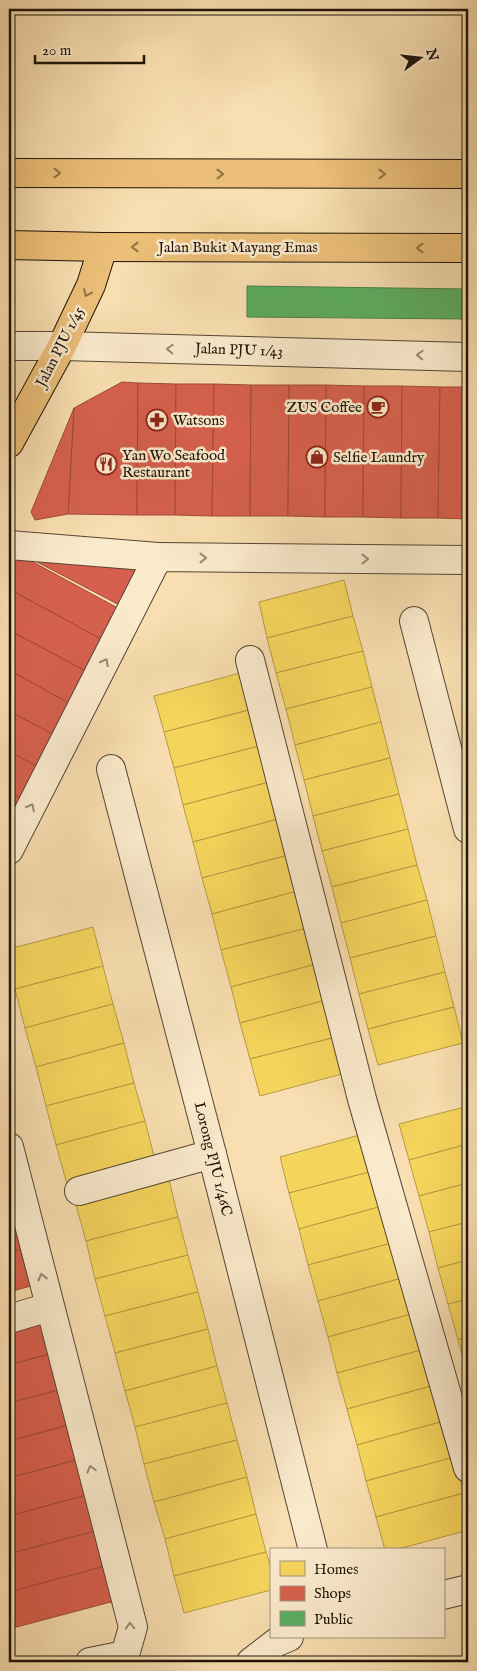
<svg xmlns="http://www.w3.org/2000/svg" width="477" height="1671" font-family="'IM FELL English',serif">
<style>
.homes{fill:#f6d55c;stroke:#b69b43}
.shops{fill:#d6604d;stroke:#9f4939}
.public{fill:#5aae61;stroke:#488047}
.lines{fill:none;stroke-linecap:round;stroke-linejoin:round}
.minor-casing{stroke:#554633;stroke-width:30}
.major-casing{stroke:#1f1409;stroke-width:30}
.minor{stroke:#faeacc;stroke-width:28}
.major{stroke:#ecbf78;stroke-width:28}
.oneway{stroke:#907246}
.oneway2{stroke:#978a74}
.labels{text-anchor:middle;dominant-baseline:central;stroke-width:5;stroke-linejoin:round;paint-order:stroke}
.street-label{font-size:15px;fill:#1f1409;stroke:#faeacc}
.poi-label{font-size:15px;fill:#1f1409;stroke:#faeacc;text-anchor:start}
</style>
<rect width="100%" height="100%" fill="#f8deb0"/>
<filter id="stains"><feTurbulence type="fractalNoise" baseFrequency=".004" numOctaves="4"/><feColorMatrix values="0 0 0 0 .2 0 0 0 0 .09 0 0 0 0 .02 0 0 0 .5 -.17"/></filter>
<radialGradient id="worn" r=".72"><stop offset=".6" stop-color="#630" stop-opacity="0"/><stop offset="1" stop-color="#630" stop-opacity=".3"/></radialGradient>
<g class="homes">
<polygon points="344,580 353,616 267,638 259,602"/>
<polygon points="353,616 363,651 276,673 267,638"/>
<polygon points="363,651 372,687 286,709 276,673"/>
<polygon points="244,672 253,709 164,732 154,696"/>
<polygon points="372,687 381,722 295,745 286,709"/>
<polygon points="253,709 263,745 174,768 164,732"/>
<polygon points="381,722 390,758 304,780 295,745"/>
<polygon points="263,745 273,781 183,805 174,768"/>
<polygon points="390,758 399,794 313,816 304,780"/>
<polygon points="273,781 282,818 193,842 183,805"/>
<polygon points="399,794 408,829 322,851 313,816"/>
<polygon points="282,818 292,854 202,878 193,842"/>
<polygon points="408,829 417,865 332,887 322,851"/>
<polygon points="292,854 301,890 212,914 202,878"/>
<polygon points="417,865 427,900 341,923 332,887"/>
<polygon points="301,890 311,927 221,950 212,914"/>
<polygon points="427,900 436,936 350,958 341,923"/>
<polygon points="93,927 103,966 15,989 9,967 9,949"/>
<polygon points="311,927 320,963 231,987 221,950"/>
<polygon points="436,936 445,972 359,994 350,958"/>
<polygon points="320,963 330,999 240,1023 231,987"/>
<polygon points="103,966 113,1004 25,1028 15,989"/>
<polygon points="445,972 454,1007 368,1029 359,994"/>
<polygon points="330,999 340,1036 250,1059 240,1023"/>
<polygon points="113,1004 124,1043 36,1067 25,1028"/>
<polygon points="454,1007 463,1043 378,1065 368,1029"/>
<polygon points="340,1036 349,1072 260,1096 250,1059"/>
<polygon points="124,1043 134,1083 46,1106 36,1067"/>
<polygon points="134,1083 145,1121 56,1145 46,1106"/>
<polygon points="468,1106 468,1144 409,1160 399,1124"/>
<polygon points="145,1121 155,1160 67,1184 56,1145"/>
<polygon points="367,1133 377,1170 289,1193 280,1157"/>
<polygon points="468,1144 468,1183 419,1196 409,1160"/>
<polygon points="377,1170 386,1205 299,1229 289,1193"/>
<polygon points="169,1180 178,1217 86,1241 76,1205"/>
<polygon points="468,1183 468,1222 429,1232 419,1196"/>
<polygon points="386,1205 396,1242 308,1265 299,1229"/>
<polygon points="178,1217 188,1255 95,1279 86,1241"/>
<polygon points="468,1222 468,1260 438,1268 429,1232"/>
<polygon points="396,1242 406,1277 318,1301 308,1265"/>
<polygon points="188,1255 198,1292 105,1316 95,1279"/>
<polygon points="468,1260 468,1299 448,1304 438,1268"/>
<polygon points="406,1277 415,1313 328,1337 318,1301"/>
<polygon points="198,1292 208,1329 115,1353 105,1316"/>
<polygon points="468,1299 468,1337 458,1340 448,1304"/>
<polygon points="415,1313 425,1349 337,1373 328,1337"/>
<polygon points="208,1329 217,1366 125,1391 115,1353"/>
<polygon points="468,1337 468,1376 458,1340"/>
<polygon points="425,1349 435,1385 347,1409 337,1373"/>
<polygon points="217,1366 227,1403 135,1427 125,1391"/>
<polygon points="435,1385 444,1421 357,1445 347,1409"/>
<polygon points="227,1403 237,1440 144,1464 135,1427"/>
<polygon points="444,1421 454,1457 366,1481 357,1445"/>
<polygon points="237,1440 247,1477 154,1502 144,1464"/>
<polygon points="454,1457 464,1493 376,1517 366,1481"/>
<polygon points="247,1477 256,1514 165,1539 154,1502"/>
<polygon points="464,1493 468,1510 468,1530 395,1550 385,1550 376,1517"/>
<polygon points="256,1514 266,1552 174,1576 165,1539"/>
<polygon points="266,1552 271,1568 271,1590 184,1613 174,1576"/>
</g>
<g class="shops">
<polygon points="122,382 138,383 137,515 68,514 74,408"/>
<polygon points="138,383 176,384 175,515 137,515"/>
<polygon points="176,384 214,384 212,516 175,515"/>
<polygon points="214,384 251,385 250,516 212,516"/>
<polygon points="251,385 289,385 288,516 250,516"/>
<polygon points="289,385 326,385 325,517 288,516"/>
<polygon points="326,385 364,386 363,517 325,517"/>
<polygon points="364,386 402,386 401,518 363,517"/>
<polygon points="402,386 440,387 438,518 401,518"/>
<polygon points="440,387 468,387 468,519 438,518"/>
<polygon points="74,408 68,514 35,520 31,512"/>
<polygon points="80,546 145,573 127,609 18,552"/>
<polygon points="9,549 127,613 110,644 9,589"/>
<polygon points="9,589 110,644 93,675 9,630"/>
<polygon points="9,630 93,675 76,707 9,670"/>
<polygon points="9,670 76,707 60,738 9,711"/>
<polygon points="9,711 60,738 43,770 9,751"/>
<polygon points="9,751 43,770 26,802 9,792"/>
<polygon points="9,792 26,802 9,833"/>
<polygon points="23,1211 32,1246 9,1253 9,1215"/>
<polygon points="32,1246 42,1283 9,1292 9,1253"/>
<polygon points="48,1317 57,1352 9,1365 9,1328"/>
<polygon points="57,1352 66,1388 9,1403 9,1365"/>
<polygon points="66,1388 76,1423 9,1441 9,1403"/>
<polygon points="76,1423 84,1458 9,1478 9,1441"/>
<polygon points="84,1458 94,1493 9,1516 9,1478"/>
<polygon points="94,1493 103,1529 9,1554 9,1516"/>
<polygon points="103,1529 113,1564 9,1592 9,1554"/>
<polygon points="113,1564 122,1599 9,1629 9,1592"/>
</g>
<polygon class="public" points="247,286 468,289 468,319 247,317"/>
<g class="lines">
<g class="minor-casing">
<g id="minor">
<polyline points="9,346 62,346 468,357"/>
<polyline points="9,545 158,557"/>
<polyline points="414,621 468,829"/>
<polyline points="250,660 362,1099 468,1468"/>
<polyline points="111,769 212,1154 313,1550"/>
<polyline points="9,850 158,557 468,560"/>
<polyline points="9,1147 133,1627 125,1655 90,1662"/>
<polyline points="79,1191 212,1154"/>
<polyline points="9,1319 49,1307"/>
<polyline points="443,1595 468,1589"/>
<polyline points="251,1662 277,1642 289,1637"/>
</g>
</g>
<g class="major-casing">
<g id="major">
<polyline points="9,173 468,174"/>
<polyline points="9,245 103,247 468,248"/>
<polyline points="9,443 62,346 91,285 103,247"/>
</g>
</g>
<use href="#minor" class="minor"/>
<use href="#major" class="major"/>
</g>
<defs><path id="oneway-chevron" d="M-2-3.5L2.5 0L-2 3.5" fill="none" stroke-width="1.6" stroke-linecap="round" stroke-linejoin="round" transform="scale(1.25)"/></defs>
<g class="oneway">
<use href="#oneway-chevron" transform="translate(57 173)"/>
<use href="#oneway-chevron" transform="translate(220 174)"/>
<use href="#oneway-chevron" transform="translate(382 174)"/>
<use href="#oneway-chevron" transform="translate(135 247) rotate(-180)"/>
<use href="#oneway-chevron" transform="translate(420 248) rotate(-180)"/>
<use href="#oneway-chevron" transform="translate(87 293) rotate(115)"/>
</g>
<g class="oneway2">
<use href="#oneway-chevron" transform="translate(170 349) rotate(-178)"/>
<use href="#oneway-chevron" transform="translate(420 355) rotate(-178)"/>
<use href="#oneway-chevron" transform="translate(203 558)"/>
<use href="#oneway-chevron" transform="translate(365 559)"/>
<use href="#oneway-chevron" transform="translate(105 662) rotate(-63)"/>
<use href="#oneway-chevron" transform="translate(31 807) rotate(-63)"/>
<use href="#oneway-chevron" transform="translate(42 1277) rotate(-104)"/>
<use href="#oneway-chevron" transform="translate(91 1469) rotate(-105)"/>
<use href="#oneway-chevron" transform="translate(130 1626) rotate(-92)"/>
</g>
<defs>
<g id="cafe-ring" transform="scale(1.125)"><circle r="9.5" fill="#faeacc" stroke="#8f2418" stroke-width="1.5"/><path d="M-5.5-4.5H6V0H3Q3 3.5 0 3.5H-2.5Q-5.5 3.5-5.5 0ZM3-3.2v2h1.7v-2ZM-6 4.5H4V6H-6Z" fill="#8f2418"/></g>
<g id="pharmacy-ring" transform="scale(1.125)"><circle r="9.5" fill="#faeacc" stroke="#8f2418" stroke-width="1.5"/><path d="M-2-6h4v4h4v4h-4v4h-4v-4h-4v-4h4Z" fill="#8f2418"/></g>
<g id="shop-ring" transform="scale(1.125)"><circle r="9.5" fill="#faeacc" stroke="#8f2418" stroke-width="1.5"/><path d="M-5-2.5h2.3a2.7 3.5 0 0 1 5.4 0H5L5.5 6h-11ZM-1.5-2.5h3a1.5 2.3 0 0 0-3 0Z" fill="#8f2418"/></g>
<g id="restaurant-ring" transform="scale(1.125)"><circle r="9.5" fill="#faeacc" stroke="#8f2418" stroke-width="1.5"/><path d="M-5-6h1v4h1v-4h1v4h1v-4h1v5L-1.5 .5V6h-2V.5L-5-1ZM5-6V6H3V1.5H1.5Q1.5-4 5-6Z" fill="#8f2418"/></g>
</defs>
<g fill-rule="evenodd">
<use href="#cafe-ring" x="378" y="407"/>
<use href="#pharmacy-ring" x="157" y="420"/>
<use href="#shop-ring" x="317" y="457"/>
<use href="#restaurant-ring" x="106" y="464"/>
</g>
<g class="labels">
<g class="street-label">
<text x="238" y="247">Jalan Bukit Mayang Emas</text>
<text transform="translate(60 347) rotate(-63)">Jalan PJU 1/45</text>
<text transform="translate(239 350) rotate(2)">Jalan PJU 1/43</text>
<text transform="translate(213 1159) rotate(76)">Lorong PJU 1/46C</text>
</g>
<g class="poi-label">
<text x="362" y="407" text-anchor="end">ZUS Coffee</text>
<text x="173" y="420">Watsons</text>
<text x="122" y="455">Yan Wo Seafood<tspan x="122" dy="17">Restaurant</tspan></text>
<text x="333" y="457">Selfie Laundry</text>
</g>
</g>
<rect width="477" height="1671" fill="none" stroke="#f8deb0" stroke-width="30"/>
<rect x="10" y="10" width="457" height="1651" fill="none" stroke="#1f1409" stroke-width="2.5"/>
<rect x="15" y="15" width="447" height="1641" fill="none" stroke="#1f1409"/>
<rect x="270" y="1548" width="175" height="90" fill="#faeacc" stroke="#a2947e"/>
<rect x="280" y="1561" width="25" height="15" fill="#f6d55c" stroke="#a2947e"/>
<text x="314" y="1574" font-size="15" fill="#1f1409">Homes</text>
<rect x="280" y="1586" width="25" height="15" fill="#d6604d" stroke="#a2947e"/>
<text x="314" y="1598" font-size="15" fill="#1f1409">Shops</text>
<rect x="280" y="1611" width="25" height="15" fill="#5aae61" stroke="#a2947e"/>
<text x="314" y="1624" font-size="15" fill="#1f1409">Public</text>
<g transform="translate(420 58) rotate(75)" stroke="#faeacc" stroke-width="4" paint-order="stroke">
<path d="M0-4L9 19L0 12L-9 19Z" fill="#1f1409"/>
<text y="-8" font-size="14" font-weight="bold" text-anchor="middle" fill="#1f1409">N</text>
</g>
<path d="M35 55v8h109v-8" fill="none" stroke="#1f1409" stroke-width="2.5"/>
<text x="42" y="55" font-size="15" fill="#1f1409" stroke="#faeacc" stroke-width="4" paint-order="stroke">20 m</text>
<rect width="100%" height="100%" filter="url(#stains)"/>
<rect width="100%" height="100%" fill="url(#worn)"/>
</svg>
